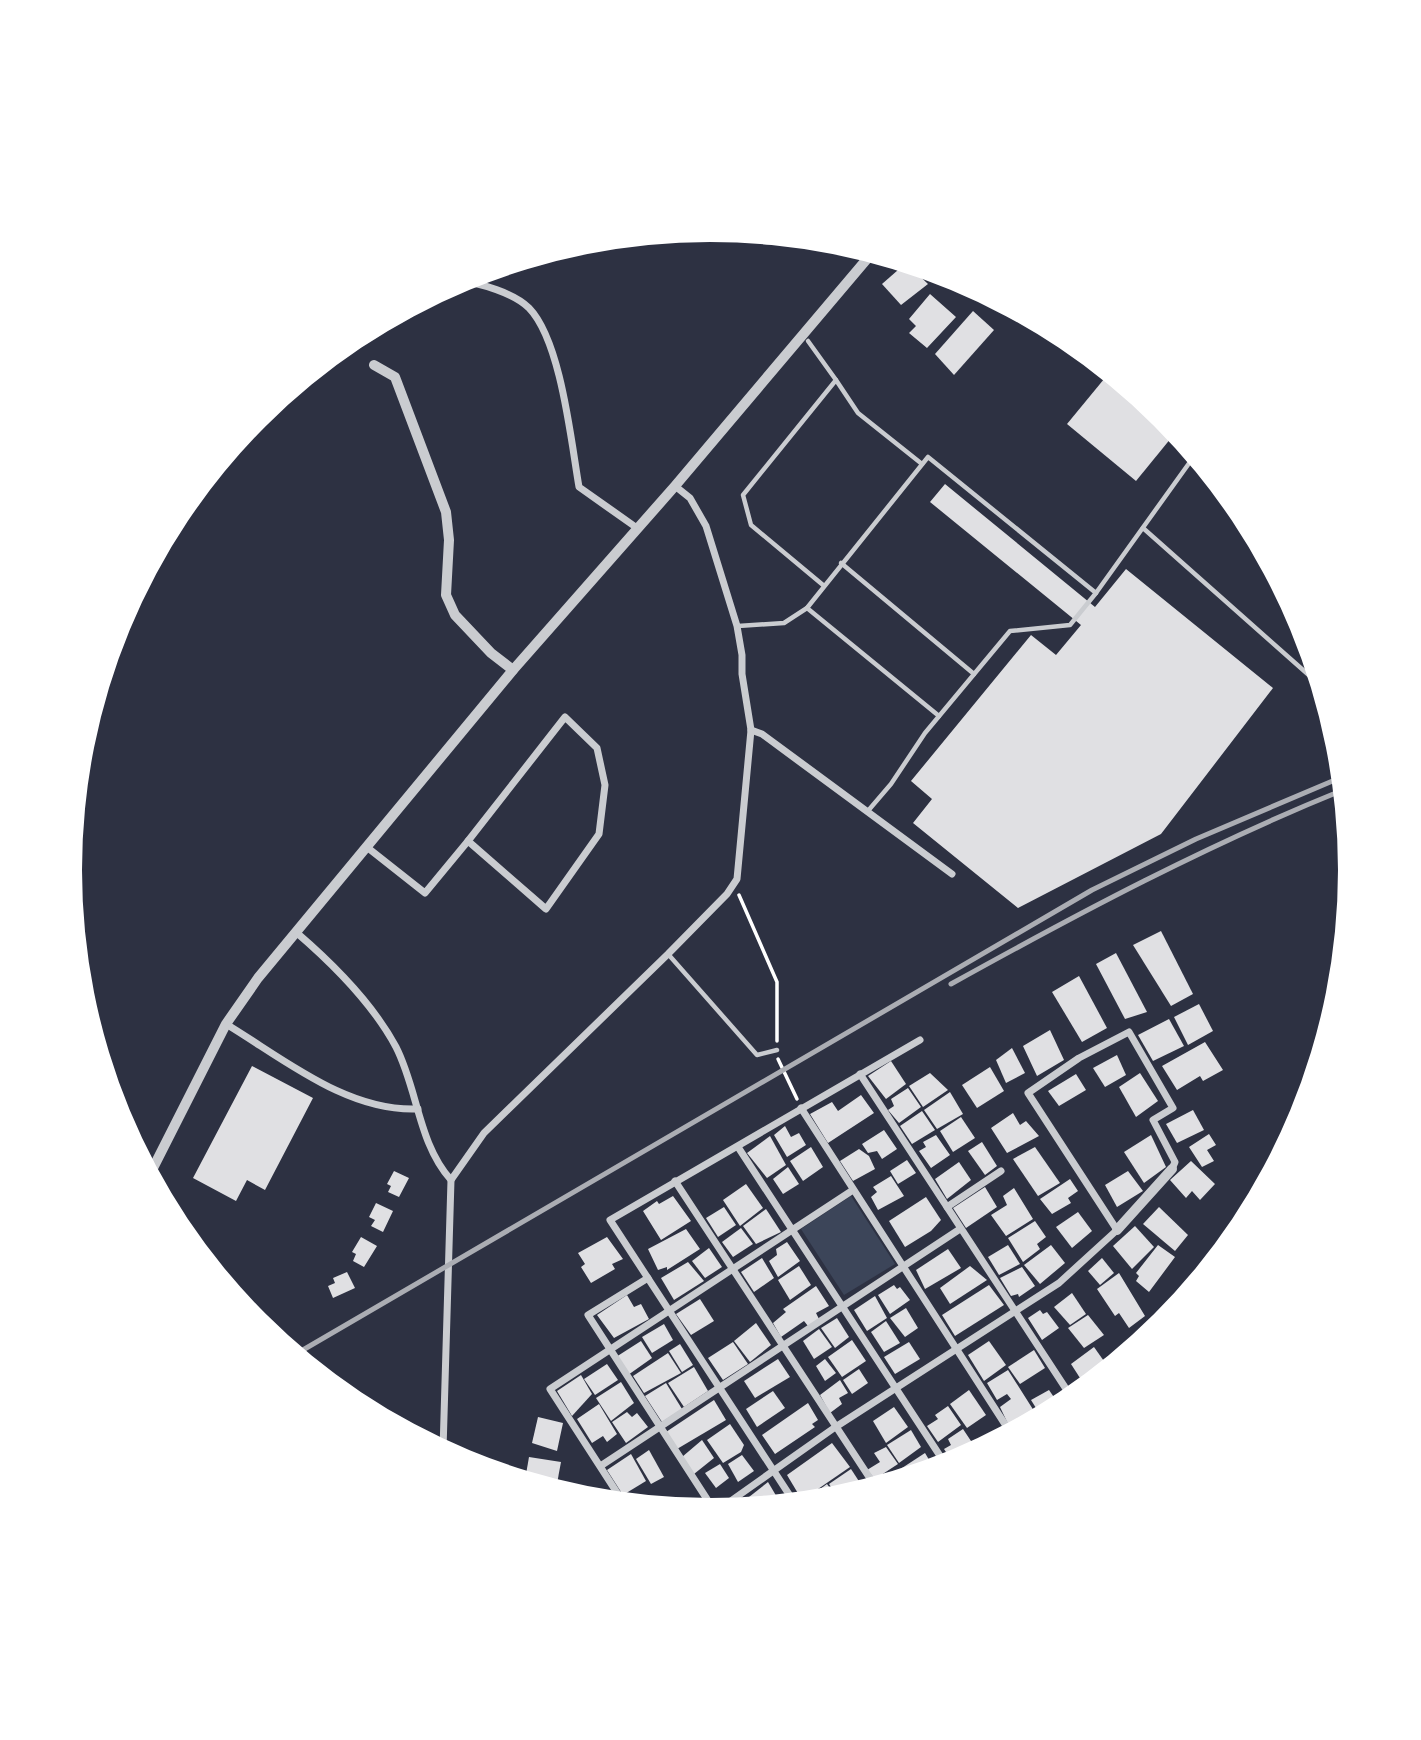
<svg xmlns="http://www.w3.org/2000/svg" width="1421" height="1740" font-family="'IBM Plex Sans',sans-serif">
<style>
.green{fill:#3c4559}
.building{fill:#e0e0e3}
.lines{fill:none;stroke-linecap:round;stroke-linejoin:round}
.path{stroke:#fff;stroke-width:3.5}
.service{stroke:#caccd0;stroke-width:4.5}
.minor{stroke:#caccd0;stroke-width:7}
.tertiary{stroke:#caccd0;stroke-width:10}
.rail{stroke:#abadb3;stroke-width:5}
</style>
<rect width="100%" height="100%" fill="#2d3142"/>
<polygon class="green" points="851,1196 895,1264 844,1295 801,1229"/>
<g class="building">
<polygon points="906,263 928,284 901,305 882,284"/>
<polygon points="930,294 956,317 927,348 909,333 916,326 909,319"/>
<polygon points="973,311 994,330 954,375 935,354"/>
<polygon points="1109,373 1164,417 1176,432 1136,481 1067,424"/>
<polygon points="945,484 1095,607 1126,569 1273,688 1161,834 1018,908 913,823 932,799 911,781 1031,635 1056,655 1081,625 930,502"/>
<polygon points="1161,931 1193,994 1171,1006 1133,945"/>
<polygon points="1116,953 1147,1012 1125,1019 1096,964"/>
<polygon points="1079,976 1107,1028 1082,1042 1052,992"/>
<polygon points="1199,1004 1213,1031 1188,1045 1174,1017"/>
<polygon points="1169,1019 1184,1046 1153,1061 1138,1035"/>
<polygon points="1050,1030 1064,1060 1037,1076 1023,1046"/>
<polygon points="1205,1042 1223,1070 1203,1081 1200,1076 1177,1090 1162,1066"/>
<polygon points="1012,1048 1025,1073 1006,1083 996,1060"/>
<polygon points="1117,1055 1126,1075 1105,1087 1093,1068"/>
<polygon points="891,1061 906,1084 886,1099 868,1076"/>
<polygon points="252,1066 313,1098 265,1190 247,1180 236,1201 193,1178"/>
<polygon points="990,1067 1004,1091 977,1108 962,1085"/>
<polygon points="930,1073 948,1090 923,1107 909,1086"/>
<polygon points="1140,1073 1158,1101 1136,1117 1119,1087"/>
<polygon points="1076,1074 1086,1090 1059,1106 1048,1091"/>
<polygon points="908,1088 921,1107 899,1123 888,1110 894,1106 891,1099"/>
<polygon points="950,1092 963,1114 937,1129 924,1110"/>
<polygon points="861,1095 874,1113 828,1143 810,1114 832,1102 838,1111"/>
<polygon points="1193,1110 1204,1130 1177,1143 1166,1124"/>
<polygon points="922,1111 935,1130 912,1144 900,1126"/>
<polygon points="1013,1113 1020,1125 1026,1121 1039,1136 1007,1153 991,1128"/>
<polygon points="961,1117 975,1138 953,1152 940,1131"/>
<polygon points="785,1126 791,1137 799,1133 806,1145 787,1157 774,1135"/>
<polygon points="884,1130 897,1149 882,1159 877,1151 868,1153 862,1144"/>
<polygon points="1209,1134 1216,1145 1207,1150 1214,1161 1202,1167 1189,1147"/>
<polygon points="936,1135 950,1155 931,1168 919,1151 926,1147 923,1142"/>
<polygon points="1151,1135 1166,1167 1144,1183 1124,1152"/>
<polygon points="770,1136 786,1165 767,1178 747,1153"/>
<polygon points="982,1142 997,1166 985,1175 968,1151"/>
<polygon points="811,1147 823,1167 803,1181 790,1161"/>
<polygon points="1035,1147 1060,1183 1038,1196 1013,1159"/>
<polygon points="859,1149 869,1156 875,1169 853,1181 840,1161"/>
<polygon points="907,1160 916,1173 898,1184 890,1171"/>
<polygon points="1191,1161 1215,1184 1200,1200 1192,1191 1186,1198 1170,1180"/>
<polygon points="959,1162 971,1180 947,1199 935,1179"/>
<polygon points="788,1167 799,1184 783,1194 773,1179"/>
<polygon points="394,1171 409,1178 399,1197 388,1192 391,1186 387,1184"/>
<polygon points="1128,1171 1143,1191 1117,1207 1105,1185"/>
<polygon points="891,1176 904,1196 878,1210 871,1197 877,1192 873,1187"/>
<polygon points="1070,1179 1078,1191 1068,1198 1071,1203 1052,1214 1040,1199"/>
<polygon points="746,1184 763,1208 740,1226 723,1200"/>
<polygon points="985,1187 997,1207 966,1228 953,1208"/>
<polygon points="1014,1188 1033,1219 1006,1236 991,1215 1007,1205 1003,1196"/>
<polygon points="673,1196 691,1221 661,1240 643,1211 657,1201 659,1204"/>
<polygon points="926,1197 941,1220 931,1231 905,1247 889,1221"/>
<polygon points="376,1203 393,1211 383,1232 371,1226 375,1220 369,1217"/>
<polygon points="724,1207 736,1225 718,1237 706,1218"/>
<polygon points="1159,1207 1188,1235 1175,1251 1143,1224"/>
<polygon points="766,1209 781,1232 756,1244 743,1226"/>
<polygon points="1078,1212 1092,1231 1072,1248 1056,1227"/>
<polygon points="1035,1221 1046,1237 1037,1244 1040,1249 1023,1262 1008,1238"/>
<polygon points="1135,1226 1154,1247 1132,1269 1113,1246"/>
<polygon points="741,1228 753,1244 733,1257 722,1242"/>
<polygon points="686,1229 700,1249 667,1270 667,1267 658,1270 648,1249"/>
<polygon points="361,1237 377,1246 364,1267 353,1261 356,1254 352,1252"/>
<polygon points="607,1237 623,1259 612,1264 615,1269 591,1283 581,1267 585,1264 578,1253"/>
<polygon points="787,1242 800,1261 778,1277 769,1261 777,1255 776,1249"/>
<polygon points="1008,1245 1020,1264 999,1275 988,1257"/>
<polygon points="1051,1245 1065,1263 1040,1284 1024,1265"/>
<polygon points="1158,1245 1175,1257 1149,1292 1136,1281 1139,1276 1136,1273"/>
<polygon points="709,1248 722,1267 705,1278 692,1261"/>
<polygon points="948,1249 961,1268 925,1289 916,1270"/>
<polygon points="762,1258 774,1278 754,1292 741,1272"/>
<polygon points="1102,1258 1114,1273 1100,1285 1088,1271"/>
<polygon points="688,1262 704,1281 674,1300 661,1278"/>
<polygon points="799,1266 811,1285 790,1300 778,1280"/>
<polygon points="970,1266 987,1280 950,1304 940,1288"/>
<polygon points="1022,1267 1035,1286 1019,1297 1018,1294 1011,1296 1000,1278"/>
<polygon points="347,1272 355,1288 333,1298 328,1286 335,1283 333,1278"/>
<polygon points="1119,1273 1145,1316 1129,1328 1119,1313 1115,1316 1097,1289"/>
<polygon points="894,1285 897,1289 900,1287 910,1300 890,1314 878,1295"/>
<polygon points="989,1285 1004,1305 955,1336 942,1315"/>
<polygon points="816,1286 829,1306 816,1313 819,1319 808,1326 804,1321 781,1337 773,1323 786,1312 783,1309"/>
<polygon points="1072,1293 1086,1314 1070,1325 1054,1307"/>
<polygon points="627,1295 634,1307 641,1304 649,1319 614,1338 597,1315"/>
<polygon points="875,1296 887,1318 867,1331 854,1310"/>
<polygon points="700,1299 714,1321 691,1335 676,1314"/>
<polygon points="906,1308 918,1328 905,1337 890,1318"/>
<polygon points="1040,1310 1043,1314 1047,1312 1059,1328 1042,1340 1028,1318"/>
<polygon points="1088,1315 1104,1335 1084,1348 1068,1328"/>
<polygon points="837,1318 849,1337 835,1348 821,1328"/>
<polygon points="886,1321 900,1343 884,1352 871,1332"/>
<polygon points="756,1323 771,1345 750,1362 734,1341"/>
<polygon points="664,1324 673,1340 652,1353 642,1337"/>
<polygon points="819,1329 832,1347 814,1359 803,1341"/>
<polygon points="852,1340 866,1361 842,1377 828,1357"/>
<polygon points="641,1341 652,1358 628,1375 616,1357"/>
<polygon points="989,1341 1006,1365 984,1381 968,1355"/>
<polygon points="733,1342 748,1364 723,1380 708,1358"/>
<polygon points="909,1342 920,1359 895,1374 884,1357"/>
<polygon points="680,1344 693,1365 682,1372 669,1351"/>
<polygon points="1094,1347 1106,1364 1080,1378 1071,1364"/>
<polygon points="1034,1350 1045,1368 1020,1384 1008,1367"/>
<polygon points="668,1353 681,1373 644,1393 633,1376"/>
<polygon points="778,1359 790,1377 755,1398 744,1381"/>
<polygon points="825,1359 836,1373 825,1381 816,1366"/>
<polygon points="607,1364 618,1380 595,1395 584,1379"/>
<polygon points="694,1367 708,1391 684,1407 668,1383"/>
<polygon points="859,1369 868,1383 852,1394 843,1380"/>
<polygon points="1008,1370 1034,1411 1010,1428 1000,1407 1011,1399 1007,1394 997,1400 987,1383"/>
<polygon points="581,1375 592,1394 572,1416 557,1391"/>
<polygon points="840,1380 848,1393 839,1398 842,1404 830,1413 820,1395"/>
<polygon points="621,1382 634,1403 611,1421 596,1398"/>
<polygon points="666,1383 682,1409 662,1422 645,1396"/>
<polygon points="969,1390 986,1415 967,1428 950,1404"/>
<polygon points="1049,1390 1060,1406 1041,1416 1031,1400"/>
<polygon points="773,1391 785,1408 757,1427 746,1409"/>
<polygon points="714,1400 726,1420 677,1449 666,1432"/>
<polygon points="808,1403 818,1420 812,1424 815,1427 775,1454 762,1435"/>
<polygon points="599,1404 617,1434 607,1442 603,1436 592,1443 577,1419"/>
<polygon points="948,1406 961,1425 938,1442 927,1426 938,1419 935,1415"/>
<polygon points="894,1407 908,1427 886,1443 873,1421"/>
<polygon points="627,1412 632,1417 637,1413 648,1427 626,1443 612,1422"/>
<polygon points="538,1417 563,1423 557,1451 532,1443"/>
<polygon points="730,1424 744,1445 741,1452 723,1463 707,1440"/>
<polygon points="963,1429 977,1450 953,1463 944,1449 951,1445 948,1439"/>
<polygon points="911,1430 921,1447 899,1463 887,1445"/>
<polygon points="702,1440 714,1458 694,1474 682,1457"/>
<polygon points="832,1443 850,1467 802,1500 787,1475"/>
<polygon points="886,1447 898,1464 875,1479 867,1470 880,1462 874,1453"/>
<polygon points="649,1450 664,1477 651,1484 636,1459"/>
<polygon points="925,1453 934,1468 907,1476 902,1468"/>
<polygon points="631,1454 646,1481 623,1495 607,1470"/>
<polygon points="742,1455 754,1471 738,1482 728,1464"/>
<polygon points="529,1457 561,1462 556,1489 525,1480"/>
<polygon points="720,1464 729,1478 716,1488 705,1473"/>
<polygon points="851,1469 864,1489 838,1497 829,1484"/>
<polygon points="901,1470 906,1477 881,1484"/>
<polygon points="768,1482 781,1504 756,1506 749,1497"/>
<polygon points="827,1484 837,1498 802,1502"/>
</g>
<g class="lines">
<g class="path">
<polyline points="739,895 777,982 777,1041"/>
<polyline points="778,1059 797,1099"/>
</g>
<g class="service">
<polyline points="808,341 836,380"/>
<polyline points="1143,528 1320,685"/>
<polyline points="841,563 974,674"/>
<polyline points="823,585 751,525 743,495 836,380 858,413 922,464"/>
<polyline points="807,608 939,716"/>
<polyline points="738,626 784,623 807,608 928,457 1096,593 1195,455"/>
<polyline points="867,812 891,784 925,733 1010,631 1070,625 1096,593"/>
<polyline points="668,954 757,1055 777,1050"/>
</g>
<g class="minor">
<path d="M 460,281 C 480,283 514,293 529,308 C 561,341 571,441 579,487 L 637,528"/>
<polygon points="565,717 597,748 605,785 599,834 546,909 468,841"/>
<polyline points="751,730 762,734 952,874"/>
<polyline points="368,848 425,893 468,841"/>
<path d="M 297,933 C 333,964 373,1004 396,1047 C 418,1090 418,1143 451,1180"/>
<path d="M 226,1024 C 284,1059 347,1112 418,1109"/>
<polyline points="860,1074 1072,1398"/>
<polyline points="801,1108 1010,1432"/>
<polyline points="738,1147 946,1465"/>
<polyline points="675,1181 875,1486"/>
<polyline points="947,1207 1001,1171"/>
<polyline points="648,1278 588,1315 714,1510"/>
<polyline points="443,1450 451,1180 484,1133 668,954 727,894 737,879 751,730 742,674 742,655 737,626 706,526 690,498 675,486"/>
<polyline points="602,1465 960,1229"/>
<polyline points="623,1502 550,1389 853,1190"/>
<polyline points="794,1502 610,1220 920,1040"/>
<polyline points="718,1510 834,1428 1059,1283 1117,1230 1028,1093 1079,1058 1129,1032 1173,1108 1153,1120 1175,1162 1172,1169"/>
</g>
<g class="tertiary">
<polyline points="374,365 395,377 446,512 449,540 446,595 455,615 491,653 513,670"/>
<polyline points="150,1174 226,1024 258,978 513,670 675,486 872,253"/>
<polyline points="1117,1230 1172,1169"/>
</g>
<g class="rail">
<path d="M 951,984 C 1079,913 1207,845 1343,790"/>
<polyline points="296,1354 1092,890 1196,839 1342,777"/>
</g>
</g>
<path d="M0 0H1421V1740H0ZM82 870a628 628 0 1 1 1256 0a628 628 0 1 1-1256 0Z" fill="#fff" fill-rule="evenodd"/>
</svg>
